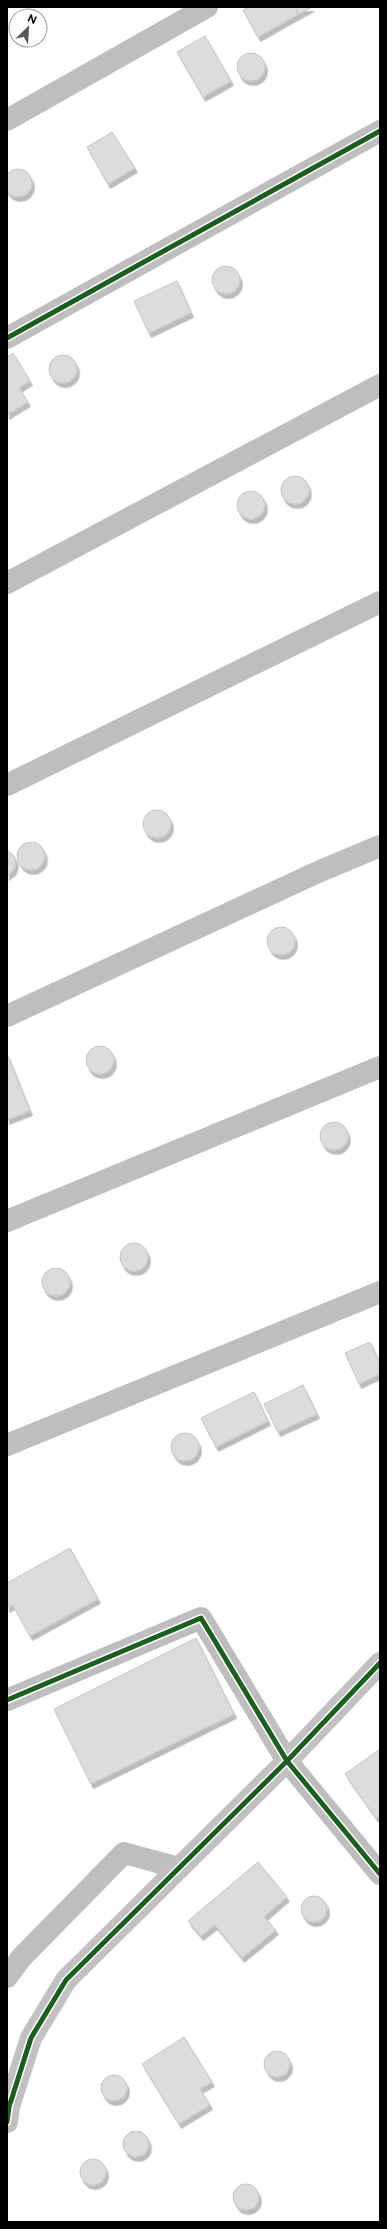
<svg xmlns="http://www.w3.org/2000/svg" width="387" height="2229" font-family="Raleway,sans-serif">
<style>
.building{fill:#dcdcdc;stroke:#c5c5c5;filter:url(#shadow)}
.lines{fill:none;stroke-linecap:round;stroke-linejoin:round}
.street{stroke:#bebebe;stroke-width:22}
.secondary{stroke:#c1c1c1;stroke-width:22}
.cycleway-casing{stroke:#fff;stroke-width:8}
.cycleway{stroke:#1b5e20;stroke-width:5}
</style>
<defs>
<filter id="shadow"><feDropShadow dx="2.5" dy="4.5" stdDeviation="0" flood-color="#0004"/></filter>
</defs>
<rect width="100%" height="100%" fill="#fff"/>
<g class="building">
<polygon points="249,7 295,7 299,14 258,37 243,10"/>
<polygon points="295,7 312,7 299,14"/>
<polygon points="205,36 231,81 203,97 177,52"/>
<circle cx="251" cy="67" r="14"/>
<polygon points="112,132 135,168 108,184 87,147"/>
<circle cx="18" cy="183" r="14"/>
<circle cx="226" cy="280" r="14"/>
<polygon points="177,281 191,313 149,333 134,301"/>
<polygon points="13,353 30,381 19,388 28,402 7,415 7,357"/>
<circle cx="63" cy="369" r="14"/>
<circle cx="295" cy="490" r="14"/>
<circle cx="251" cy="505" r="14"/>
<circle cx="157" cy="824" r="14"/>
<circle cx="31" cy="856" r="14"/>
<polygon points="7,850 14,856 16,861 14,870 7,876"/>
<circle cx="281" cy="941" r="14"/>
<circle cx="100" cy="1060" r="14"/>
<polygon points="7,1054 30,1111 7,1120"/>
<circle cx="334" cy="1136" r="14"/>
<circle cx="134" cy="1257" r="14"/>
<circle cx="56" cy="1282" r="14"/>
<polygon points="370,1342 380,1364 380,1374 359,1384 345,1353"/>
<polygon points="303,1385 317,1414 278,1432 264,1404"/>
<polygon points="254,1392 268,1421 216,1447 201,1418"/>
<circle cx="185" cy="1447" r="14"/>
<polygon points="70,1548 98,1599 30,1636 13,1605 7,1608 7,1583"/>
<polygon points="196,1638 234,1714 91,1784 54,1709"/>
<polygon points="380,1749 380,1815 376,1818 345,1774"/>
<polygon points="258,1862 287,1897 264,1917 276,1930 242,1958 215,1925 201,1936 188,1921"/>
<circle cx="314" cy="1909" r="13"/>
<polygon points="184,2037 212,2082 200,2089 210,2105 179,2124 142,2064"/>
<circle cx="277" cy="2064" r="13"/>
<circle cx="114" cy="2088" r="13"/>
<circle cx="136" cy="2144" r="13"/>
<circle cx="93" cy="2172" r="13"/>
<circle cx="246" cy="2197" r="13"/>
</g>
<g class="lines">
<g class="street">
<polyline points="7,120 207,7"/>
<polyline points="7,338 380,131"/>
<polyline points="7,583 380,385"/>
<polyline points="7,785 380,602"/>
<polyline points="7,1016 318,872 380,846"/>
<polyline points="7,1221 380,1067"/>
<polyline points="7,1445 380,1292"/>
<polyline points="7,1700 201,1618 287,1761 380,1874"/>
<polyline points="7,1977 21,1958 124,1853 179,1868"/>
</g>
<polyline class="secondary" points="7,2122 9,2107 31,2038 66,1980 287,1761 380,1663"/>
<g class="cycleway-casing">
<g id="cycleway">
<polyline points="7,338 380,131"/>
<polyline points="7,1700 201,1618 287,1761 380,1874"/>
<polyline points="7,2122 9,2107 31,2038 66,1980 287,1761 380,1663"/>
</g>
</g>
<use href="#cycleway" class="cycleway"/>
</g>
<rect width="387" height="2229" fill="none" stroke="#000000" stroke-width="16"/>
<g transform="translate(28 28) rotate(25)"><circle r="19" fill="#ffffff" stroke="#999999"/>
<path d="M0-3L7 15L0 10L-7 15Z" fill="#595959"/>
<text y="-6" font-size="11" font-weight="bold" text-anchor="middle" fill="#000000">N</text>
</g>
</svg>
